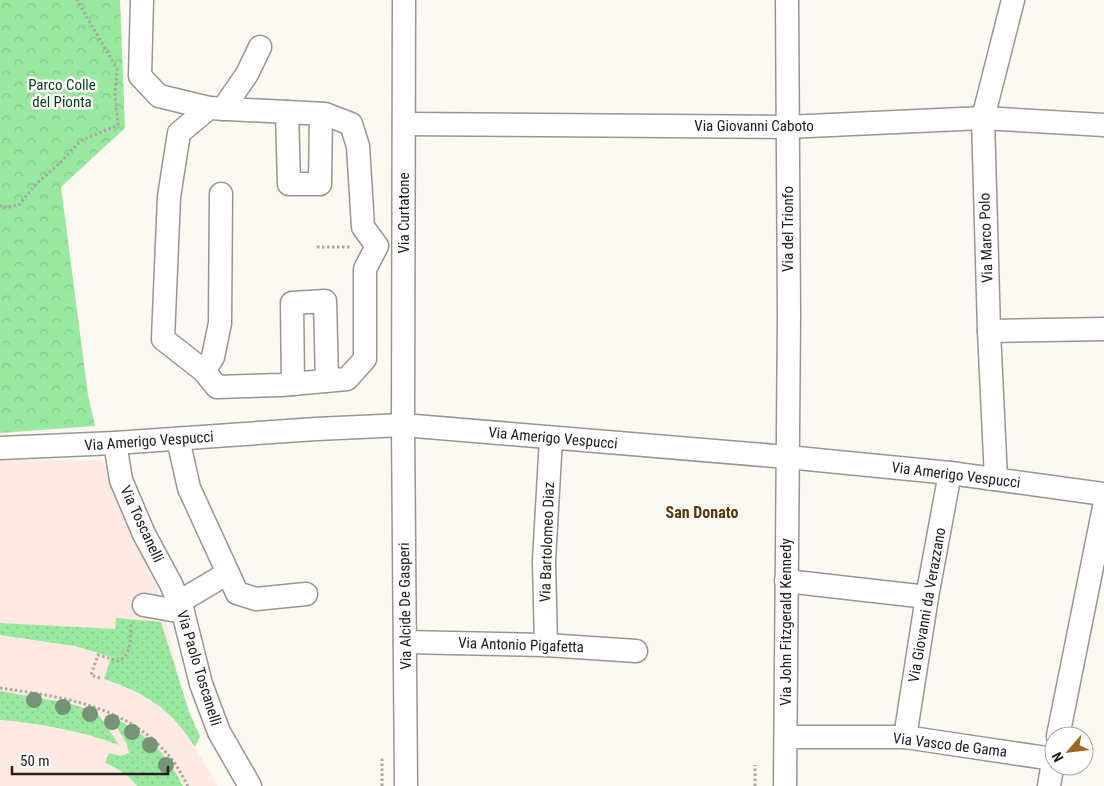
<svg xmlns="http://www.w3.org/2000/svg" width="1104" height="786" font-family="'Roboto Condensed',sans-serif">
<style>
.medical{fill:#feeae2}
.grass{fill:url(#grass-dots)}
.forest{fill:url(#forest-crowns)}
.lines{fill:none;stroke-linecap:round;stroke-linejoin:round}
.minor-casing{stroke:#999590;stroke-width:25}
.path{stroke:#aba8a3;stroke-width:3;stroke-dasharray:2.5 2.5;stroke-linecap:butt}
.minor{stroke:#fff;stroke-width:22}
.tree{fill:#759377}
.labels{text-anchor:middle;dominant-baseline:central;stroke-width:5;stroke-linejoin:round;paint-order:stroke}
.park-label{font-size:15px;fill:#064113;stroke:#fff}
.street-label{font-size:15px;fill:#22201e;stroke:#fff}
.neighbourhood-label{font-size:16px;font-weight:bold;fill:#5c3504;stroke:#fff}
</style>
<defs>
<pattern id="grass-dots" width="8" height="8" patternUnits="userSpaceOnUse" patternTransform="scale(1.25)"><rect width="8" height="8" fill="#99e89f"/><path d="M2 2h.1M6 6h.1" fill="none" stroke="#84c788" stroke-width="1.8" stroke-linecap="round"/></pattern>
<pattern id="forest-crowns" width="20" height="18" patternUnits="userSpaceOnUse" patternTransform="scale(1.25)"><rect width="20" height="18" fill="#99e89f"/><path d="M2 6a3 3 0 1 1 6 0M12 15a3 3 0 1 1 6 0" fill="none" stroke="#84c788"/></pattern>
</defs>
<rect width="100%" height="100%" fill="#fcf8f2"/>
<polygon class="medical" points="0,460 102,460 117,503 157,585 181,686 189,712 200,736 195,747 217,786 0,786"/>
<g class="grass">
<path d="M 116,618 L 161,622 L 189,712 L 200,736 L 195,747 C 171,709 146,693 104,679 L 111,657 L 75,646 L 0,635 L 0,623 L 115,629 Z"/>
<path d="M 0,691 L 68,703 L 97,712 L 119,745 C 81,731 40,723 0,720 Z"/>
<path d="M 110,716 C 149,736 162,747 183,786 L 137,786 C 128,774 119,769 105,763 L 109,753 L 121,756 L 129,753 L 127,744 Z"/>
</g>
<polygon class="forest" points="0,0 120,0 125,128 61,187 88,395 95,426 0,433"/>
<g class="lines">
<g class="minor-casing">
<g id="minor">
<polyline points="142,0 140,76 159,96 209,108"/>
<polyline points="404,0 403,425 406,786"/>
<polygon points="209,108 325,114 351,124 358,146 363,227 377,246 365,269 365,359 347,379 281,385 217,387 204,371 163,339 169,197 179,133"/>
<polyline points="223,109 247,74 260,47"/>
<polyline points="287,112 289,184 320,184 321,114"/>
<polyline points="404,124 787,127 983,118 1104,125"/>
<polyline points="989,331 1104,329"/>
<polyline points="204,371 213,357 220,323 221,194"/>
<polyline points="293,384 292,303 325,301 327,381"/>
<polyline points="178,439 189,488 228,573 179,602"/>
<polyline points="115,443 121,480 144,534 171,584 183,612 201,684 219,732 250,786"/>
<polyline points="0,448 115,443 316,429 403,425 787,457 950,473 1104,494"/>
<polyline points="996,479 989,331 983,118 1013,0"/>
<polyline points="228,573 237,593 256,599 306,594"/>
<polyline points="786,581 927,597"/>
<polyline points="144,605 183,612"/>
<polyline points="405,642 546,645 636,651"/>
<polyline points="546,645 544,561 551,438"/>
<polyline points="1058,736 1104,507"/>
<polyline points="786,737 905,737 1053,759"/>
<polyline points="905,737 927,597 950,473"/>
<polyline points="785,786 789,315 787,0"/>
<polyline points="1049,786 1054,756"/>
</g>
</g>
<g class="path">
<polyline points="0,205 3,208 19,205 37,183 61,162 80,141 118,125 115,94 117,69 77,0"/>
<polyline points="317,247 352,247"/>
<path d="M 100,678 L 91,675 L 98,655 L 118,661 C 133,655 130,635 131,622"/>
<path d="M 0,688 C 62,697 127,705 170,757 C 177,765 182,776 188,786"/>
<polyline points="382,786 382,757"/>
<polyline points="755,786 755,765"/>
</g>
<use href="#minor" class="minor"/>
</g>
<g class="tree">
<circle cx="34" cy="700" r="8"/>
<circle cx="63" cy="707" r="8"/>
<circle cx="90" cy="714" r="8"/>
<circle cx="112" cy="722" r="8"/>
<circle cx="132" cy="732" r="8"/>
<circle cx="150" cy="745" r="8"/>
<circle cx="166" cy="765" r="8"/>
</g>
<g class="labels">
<g class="park-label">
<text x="62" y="85">Parco Colle<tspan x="62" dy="17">del Pionta</tspan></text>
</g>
<g class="street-label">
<text x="754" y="126">Via Giovanni Caboto</text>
<text transform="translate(404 213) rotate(-90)">Via Curtatone</text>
<text transform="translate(788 229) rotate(-90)">Via del Trionfo</text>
<text transform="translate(986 238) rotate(-92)">Via Marco Polo</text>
<text transform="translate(553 438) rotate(5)">Via Amerigo Vespucci</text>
<text transform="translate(149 441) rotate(-4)">Via Amerigo Vespucci</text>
<text transform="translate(956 475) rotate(7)">Via Amerigo Vespucci</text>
<text transform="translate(142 524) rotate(65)">Via Toscanelli</text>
<text transform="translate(547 542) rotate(-88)">Via Bartolomeo Diaz</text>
<text transform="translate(927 605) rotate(-80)">Via Giovanni da Verazzano</text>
<text transform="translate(405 606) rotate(-91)">Via Alcide De Gasperi</text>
<text transform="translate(786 622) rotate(-90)">Via John Fitzgerald Kennedy</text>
<text transform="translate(521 645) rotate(2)">Via Antonio Pigafetta</text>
<text transform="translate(199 668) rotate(73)">Via Paolo Toscanelli</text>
<text transform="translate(950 745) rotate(7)">Via Vasco de Gama</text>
</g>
<g class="neighbourhood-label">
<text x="702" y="512">San Donato</text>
</g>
</g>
<g transform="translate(1069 751) rotate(242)"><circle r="24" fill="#ffffff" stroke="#a7a6a5"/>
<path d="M0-4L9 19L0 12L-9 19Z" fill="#9e6423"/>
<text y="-8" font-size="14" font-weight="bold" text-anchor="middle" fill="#22201e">N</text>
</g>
<path d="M12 766v8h156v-8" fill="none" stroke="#22201e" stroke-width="2.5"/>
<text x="20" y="766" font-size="15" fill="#22201e" stroke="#ffffff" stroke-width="4" paint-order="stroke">50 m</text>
</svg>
